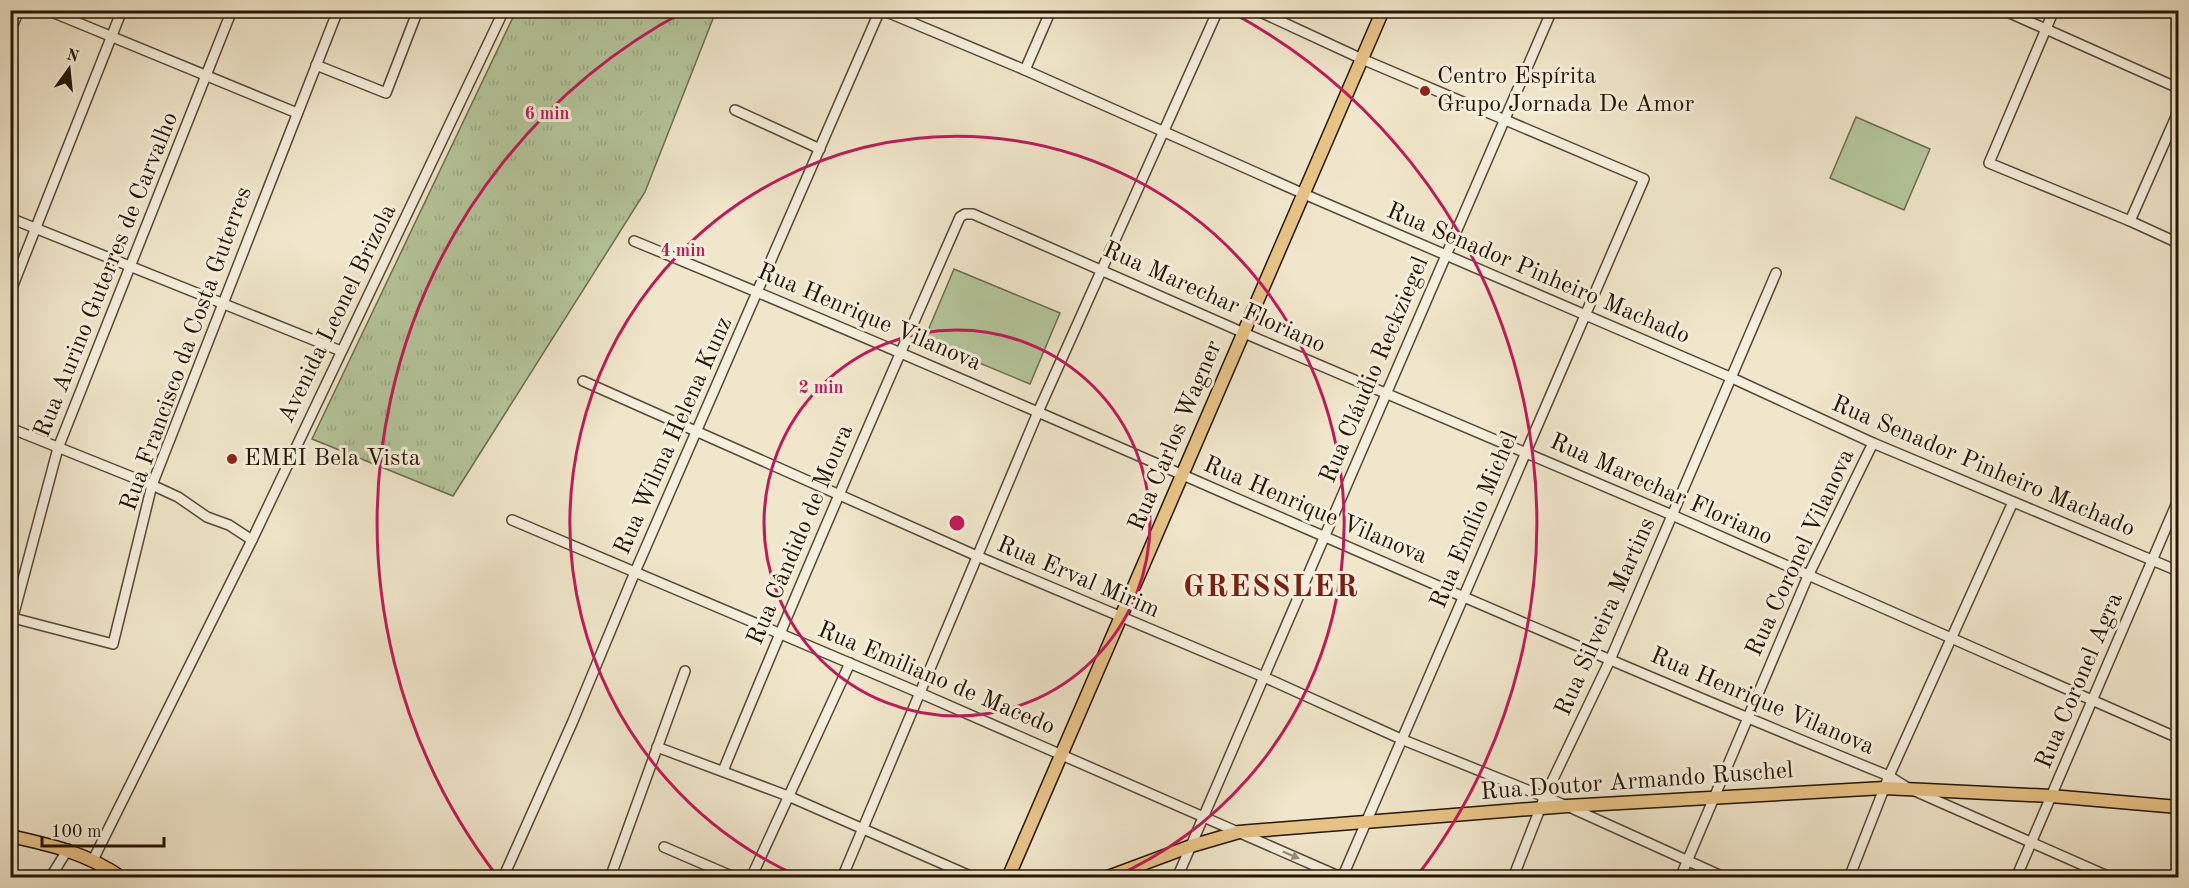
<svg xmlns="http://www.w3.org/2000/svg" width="2189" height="888" font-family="'Old Standard TT',serif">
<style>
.grass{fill:url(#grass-tufts);stroke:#6c6e4f;stroke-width:1.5}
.pitch{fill:#b5c69b;stroke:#6c6e4f;stroke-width:1.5}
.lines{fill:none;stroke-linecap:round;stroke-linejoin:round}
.minor-casing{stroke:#574935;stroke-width:12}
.major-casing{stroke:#241503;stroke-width:15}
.minor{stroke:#f5efdd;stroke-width:9}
.major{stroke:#e8c386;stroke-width:12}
.oneway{fill:#978d7b}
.ring{fill:none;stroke:#c2185b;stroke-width:3}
.poi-dot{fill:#8f2418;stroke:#f5efdd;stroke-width:2}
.labels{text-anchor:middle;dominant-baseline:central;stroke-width:6;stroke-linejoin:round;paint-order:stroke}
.poi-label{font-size:24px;fill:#241503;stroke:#f5efdd;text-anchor:start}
.street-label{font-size:24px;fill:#241503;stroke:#f5efdd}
.district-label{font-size:30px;font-weight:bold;letter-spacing:1.5px;fill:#7a1f14;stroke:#f5efdd}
.centre{fill:#c2185b;stroke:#f5efdd;stroke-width:3}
.ring-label{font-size:18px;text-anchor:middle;font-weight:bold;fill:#c2185b;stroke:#f5efdd;stroke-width:6;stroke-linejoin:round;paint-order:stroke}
</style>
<defs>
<pattern id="grass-tufts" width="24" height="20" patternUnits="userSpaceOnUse" patternTransform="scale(1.5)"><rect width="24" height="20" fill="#b5c69b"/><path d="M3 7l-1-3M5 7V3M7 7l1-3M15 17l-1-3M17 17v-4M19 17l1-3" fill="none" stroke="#9ca984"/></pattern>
</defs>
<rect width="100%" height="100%" fill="#f0e6cb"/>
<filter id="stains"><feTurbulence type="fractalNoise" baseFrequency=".00333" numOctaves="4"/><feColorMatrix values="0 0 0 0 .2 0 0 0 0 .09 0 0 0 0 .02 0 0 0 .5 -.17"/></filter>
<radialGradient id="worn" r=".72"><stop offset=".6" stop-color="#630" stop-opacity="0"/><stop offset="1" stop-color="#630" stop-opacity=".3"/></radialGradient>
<polygon class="grass" points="516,11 716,11 645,192 453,496 312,439"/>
<g class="pitch">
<polygon points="1856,117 1930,149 1904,210 1830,178"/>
<polygon points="954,269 1060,313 1030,384 924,340"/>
</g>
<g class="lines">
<g class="minor-casing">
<g id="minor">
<polyline points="47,10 297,113"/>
<polyline points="882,10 1025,70 1304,194 1732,378 1873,443 2178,571"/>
<polyline points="1256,10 1362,59 1644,179 1342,878"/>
<polyline points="2003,10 2178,88"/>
<polyline points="2054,10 1989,163 2130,221 2178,243"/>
<polyline points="10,32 19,10"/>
<polyline points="316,65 386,93 418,10"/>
<polyline points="1025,70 1051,10"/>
<polyline points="735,110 820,149"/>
<polyline points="10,218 341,351"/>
<polyline points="2130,221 2178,112"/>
<path d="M 634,241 C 1055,414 1468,605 1889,776 L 1908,788 L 2112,878"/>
<polyline points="10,293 122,10"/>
<polyline points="583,381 977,556 1264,677 1401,739 1567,806 1726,878"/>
<polyline points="10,428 152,485 178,497 207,517 229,525 252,540"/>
<polyline points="512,520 920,693 1343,878"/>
<polyline points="13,618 113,644 152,485 338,10"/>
<polyline points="10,628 58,448 232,10"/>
<polyline points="657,747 788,796 975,878"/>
<path d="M 723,771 C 799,585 879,401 960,217 L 965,214 L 973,214 L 1244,333 L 1672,515 L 2178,738"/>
<polyline points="664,847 736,878"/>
<polyline points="93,860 252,540 504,10"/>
<polyline points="50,878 68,849"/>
<polyline points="503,878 573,721 635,572 880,10"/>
<polyline points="610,878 685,671"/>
<polyline points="751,878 850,663"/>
<polyline points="842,878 1038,412 1218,10"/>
<polyline points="1177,878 1552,10"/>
<polyline points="1513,878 1545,796 1610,660 1776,273"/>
<polyline points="1680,878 1808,576 1873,443"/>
<polyline points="1849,878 1889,776 2013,502"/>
<polyline points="2016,878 2178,500"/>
</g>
</g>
<g class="major-casing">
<g id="major">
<path d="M 10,836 C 51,845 87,853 122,878"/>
<polyline points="1008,878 1383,10"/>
<polyline points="1105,878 1191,846 1239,832 1567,806 1884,788 2051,796 2178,807"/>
</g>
</g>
<use href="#minor" class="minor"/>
<use href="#major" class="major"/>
</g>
<defs><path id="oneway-solid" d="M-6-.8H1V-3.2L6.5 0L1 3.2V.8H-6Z" transform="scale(1.5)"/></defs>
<use class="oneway" href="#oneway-solid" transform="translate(1291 855) rotate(23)"/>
<g class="ring">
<circle cx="957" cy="523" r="193"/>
<path d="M800 877A387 387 0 1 1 1114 877"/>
<path d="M497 876A580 580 0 0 1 685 11M1229 11A580 580 0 0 1 1417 876"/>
</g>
<g class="poi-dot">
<circle cx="1425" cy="91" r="6"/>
<circle cx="232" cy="459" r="6"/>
</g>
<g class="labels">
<g class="poi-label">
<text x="1437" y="77">Centro Espírita<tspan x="1437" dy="28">Grupo Jornada De Amor</tspan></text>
<text x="244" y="459">EMEI Bela Vista</text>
</g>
<g class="street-label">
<text transform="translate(1538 274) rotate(23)">Rua Senador Pinheiro Machado</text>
<text transform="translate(107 275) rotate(-68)">Rua Aurino Guterres de Carvalho</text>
<text transform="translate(1214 298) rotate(24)">Rua Marechar Floriano</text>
<text transform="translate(338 314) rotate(-64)">Avenida Leonel Brizola</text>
<text transform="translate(869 318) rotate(23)">Rua Henrique Vilanova</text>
<text transform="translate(187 349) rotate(-70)">Rua Francisco da Costa Guterres</text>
<text transform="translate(1375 370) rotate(-67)">Rua Cláudio Reckziegel</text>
<text transform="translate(674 436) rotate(-66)">Rua Wilma Helena Kunz</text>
<text transform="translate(1176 436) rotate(-67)">Rua Carlos Wagner</text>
<text transform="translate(1983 467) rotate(23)">Rua Senador Pinheiro Machado</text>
<text transform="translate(1661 490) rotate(24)">Rua Marechar Floriano</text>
<text transform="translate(1315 511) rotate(23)">Rua Henrique Vilanova</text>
<text transform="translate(1475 520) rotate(-67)">Rua Emílio Michel</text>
<text transform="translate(801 535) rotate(-67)">Rua Cândido de Moura</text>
<text transform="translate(1801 553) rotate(-65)">Rua Coronel Vilanova</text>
<text transform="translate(1078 578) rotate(23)">Rua Erval Mirim</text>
<text transform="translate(1606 617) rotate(-66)">Rua Silveira Martins</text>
<text transform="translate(936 679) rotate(23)">Rua Emiliano de Macedo</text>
<text transform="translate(2080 681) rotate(-67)">Rua Coronel Agra</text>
<text transform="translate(1762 702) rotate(23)">Rua Henrique Vilanova</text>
<text transform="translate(1637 782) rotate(-4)">Rua Doutor Armando Ruschel</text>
</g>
<g class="district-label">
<text x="1271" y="588">GRESSLER</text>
</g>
</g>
<circle cx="957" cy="523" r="9" class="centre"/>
<g class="ring-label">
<text x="547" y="119">6 min</text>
<text x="683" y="256">4 min</text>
<text x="821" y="393">2 min</text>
</g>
<rect width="2189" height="888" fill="none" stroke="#f0e6cb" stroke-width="36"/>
<rect x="12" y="12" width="2165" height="864" fill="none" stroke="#241503" stroke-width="3"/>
<rect x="18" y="18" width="2153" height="852" fill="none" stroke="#241503" stroke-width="1.5"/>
<g transform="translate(69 69) rotate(15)" stroke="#f5efdd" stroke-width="4.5" paint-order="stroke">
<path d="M0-4.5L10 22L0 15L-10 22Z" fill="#241503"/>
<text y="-9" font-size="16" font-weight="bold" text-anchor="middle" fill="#241503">N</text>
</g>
<path d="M42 837v9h122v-9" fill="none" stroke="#241503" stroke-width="3"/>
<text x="51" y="837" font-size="18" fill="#241503" stroke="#f5efdd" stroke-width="4.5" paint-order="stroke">100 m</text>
<rect width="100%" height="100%" filter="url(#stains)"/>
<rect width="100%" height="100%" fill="url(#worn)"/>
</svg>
